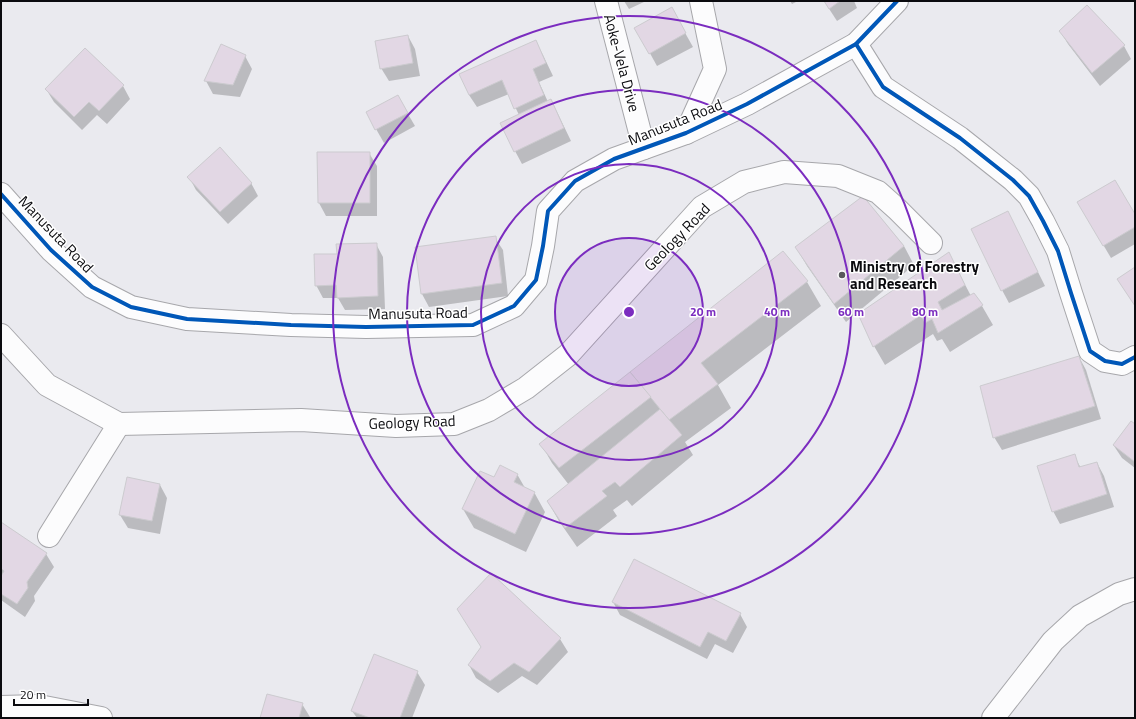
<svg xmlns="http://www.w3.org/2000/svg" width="1136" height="719" font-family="'Titillium Web',sans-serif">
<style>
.shadow{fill:#0003}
.building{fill:#e2d7e4;stroke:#cccbcf}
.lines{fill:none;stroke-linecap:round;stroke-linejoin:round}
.minor-casing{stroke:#a7a7ab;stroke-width:24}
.minor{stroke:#fcfcfd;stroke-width:22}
.cycleway-casing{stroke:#fff;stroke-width:6}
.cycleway{stroke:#0057b8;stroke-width:4}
.ring{fill:none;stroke:#7b2cbf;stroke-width:2}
.poi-dot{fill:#59595d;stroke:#fff;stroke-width:1.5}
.labels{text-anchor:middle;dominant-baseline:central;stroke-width:3;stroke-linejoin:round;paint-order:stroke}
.street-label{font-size:15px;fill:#0b0b0f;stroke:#fff}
.poi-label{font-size:15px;font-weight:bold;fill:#0b0b0f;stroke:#fff;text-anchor:start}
.centre{fill:#7b2cbf;stroke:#fff;stroke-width:2}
.ring-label{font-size:12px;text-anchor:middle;font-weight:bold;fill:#7b2cbf;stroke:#fff;stroke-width:3;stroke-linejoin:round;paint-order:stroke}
</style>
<rect width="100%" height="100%" fill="#eaeaef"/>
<g class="shadow">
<polygon points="624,1 646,1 629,9"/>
<polygon points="790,1 798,1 792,4"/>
<polygon points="824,1 854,1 857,8 837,21"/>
<polygon points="1087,6 1124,46 1131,59 1100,86 1068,44 1060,31"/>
<polygon points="671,8 693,47 657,66 636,28"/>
<polygon points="408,36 415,49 420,76 389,81 381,68"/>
<polygon points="536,42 543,55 553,76 539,82 548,102 551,101 558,114 571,141 522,164 515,151 519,115 509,94 477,107 469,95"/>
<polygon points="245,56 252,69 240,97 213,94 206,81"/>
<polygon points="123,86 130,99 107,124 97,115 82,130 54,102 46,89"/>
<polygon points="405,109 415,126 384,143 367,113"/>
<polygon points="318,153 369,153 377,166 377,216 326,216 319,203"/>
<polygon points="189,177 251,183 258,196 228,224 196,190"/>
<polygon points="863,197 904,246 914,265 846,322 807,266 796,247"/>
<polygon points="1078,202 1135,216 1135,244 1111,258"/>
<polygon points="1008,212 1045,286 1009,303 1002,290"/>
<polygon points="495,238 503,250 508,296 429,307 422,294"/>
<polygon points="376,244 383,257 385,309 345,310 338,298 323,298 316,285 338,255"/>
<polygon points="783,252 807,282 821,306 718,385 731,408 685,442 693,455 632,506 627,500 613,510 617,516 577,547 559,521 548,502 569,485 552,463 541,444"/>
<polygon points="949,254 971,296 973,294 982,306 993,325 950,352 942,339 937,341 933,334 885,365 874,346"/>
<polygon points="1079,357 1086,370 1101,419 1002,450 994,437"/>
<polygon points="1135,425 1135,468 1122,458 1114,446"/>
<polygon points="1074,456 1081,468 1097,463 1104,476 1114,507 1060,524 1053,511"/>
<polygon points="517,474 525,488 534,492 545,512 526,552 474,528 463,509 495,479"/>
<polygon points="160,485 167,498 160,534 128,528 120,515"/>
<polygon points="1,523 46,554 54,567 34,596 35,601 25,617 1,600 1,578 2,576 1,575"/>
<polygon points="492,574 560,639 568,652 537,685 522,676 498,693 476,678 469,665 482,647"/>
<polygon points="613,602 740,614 747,627 733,653 715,644 707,659 620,615"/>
<polygon points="417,672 425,685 412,718 357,718 352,711"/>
<polygon points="302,704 310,717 310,718 261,718"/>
</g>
<g class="building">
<polygon points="824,1 840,1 829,9"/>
<polygon points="1087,5 1125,45 1092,73 1059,31"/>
<polygon points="672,7 686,33 649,54 634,28"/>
<polygon points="408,35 413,63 380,69 375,41"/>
<polygon points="536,40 546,63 533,69 544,95 514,109 502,80 469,95 459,74"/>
<polygon points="221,44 246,55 233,85 204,81"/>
<polygon points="85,48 124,85 99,111 89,102 74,117 45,89"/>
<polygon points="398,95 408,113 375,130 366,112"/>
<polygon points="551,99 564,128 514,152 500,123"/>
<polygon points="220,147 252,183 220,212 187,177"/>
<polygon points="317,152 370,152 370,203 318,203"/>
<polygon points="1115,180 1135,214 1135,227 1103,246 1077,202"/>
<polygon points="863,196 904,246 834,304 795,247"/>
<polygon points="1008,211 1038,272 1001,291 971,229"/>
<polygon points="496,236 502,283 421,294 415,247"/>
<polygon points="377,243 378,296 337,298 336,285 315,286 314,254 337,254 336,244"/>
<polygon points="783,251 808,281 701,363 718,384 669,420 630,372"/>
<polygon points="949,252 965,285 938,302 942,310 974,293 983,305 938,333 932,319 925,323 921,315 873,347 858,314"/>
<polygon points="1135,267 1135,306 1117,279"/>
<polygon points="1079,356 1095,406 993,438 980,386"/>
<polygon points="630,372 651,397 559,468 539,444"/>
<polygon points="660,409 682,435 620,487 615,482 602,491 607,496 565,528 547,501"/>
<polygon points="1131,421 1135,424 1135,462 1113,445"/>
<polygon points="1075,454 1079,467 1097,462 1107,494 1052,512 1037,466"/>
<polygon points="500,465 518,474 514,482 535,492 515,534 462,509 480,471 494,477"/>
<polygon points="127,477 160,484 152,521 119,515"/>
<polygon points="1,522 47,553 27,582 28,588 17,604 1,594 1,576 4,571 1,568"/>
<polygon points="634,559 741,613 726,641 708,632 700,647 612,602"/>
<polygon points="491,573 561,638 529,672 514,663 490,681 468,665 481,647 457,609"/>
<polygon points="374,654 418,671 400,718 370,718 351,711"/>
<polygon points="267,694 303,703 299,718 260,718"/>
</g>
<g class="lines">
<g class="minor-casing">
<g id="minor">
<polyline points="606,1 644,148"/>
<polyline points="856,44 883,87 960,138 1013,180 1029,196 1043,221 1058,251 1071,293 1090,351 1105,361 1122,364 1135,357"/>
<polyline points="686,133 715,69 701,1"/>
<polyline points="1,194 51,250 92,287 131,307 187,319 291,325 366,327 473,325 514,306 536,280 543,246 548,211 575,181 614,159 686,133 747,104 856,44 897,1"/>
<polyline points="1,335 47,385 119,424 301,420 396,426 454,424 489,410 526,388 568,355 702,207 744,182 784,172 838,176 878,192 897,209 931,243"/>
<polyline points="49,536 119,424"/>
<polyline points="1,707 39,706 101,718"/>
<polyline points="993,718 1053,641 1080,616 1119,594 1135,589"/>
</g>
</g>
<use href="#minor" class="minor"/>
<g class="cycleway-casing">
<g id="cycleway">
<polyline points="856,44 883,87 960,138 1013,180 1029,196 1043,221 1058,251 1071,293 1090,351 1105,361 1122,364 1135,357"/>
<polyline points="1,194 51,250 92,287 131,307 187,319 291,325 366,327 473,325 514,306 536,280 543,246 548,211 575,181 614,159 686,133 747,104 856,44 897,1"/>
</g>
</g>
<use href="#cycleway" class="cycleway"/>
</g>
<circle cx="629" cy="312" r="74" fill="#7b2cbf" fill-opacity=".12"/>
<g class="ring">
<circle cx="629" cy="312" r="74"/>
<circle cx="629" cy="312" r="148"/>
<circle cx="629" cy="312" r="222"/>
<circle cx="629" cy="312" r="296"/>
</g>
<circle class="poi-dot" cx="842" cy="275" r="4"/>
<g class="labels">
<g class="street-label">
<text transform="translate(622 63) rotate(75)">Aoke-Vela Drive</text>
<text transform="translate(675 122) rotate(-22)">Manusuta Road</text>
<text transform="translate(56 234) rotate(46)">Manusuta Road</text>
<text transform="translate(677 237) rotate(-46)">Geology Road</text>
<text transform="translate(418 313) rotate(-1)">Manusuta Road</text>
<text transform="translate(412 422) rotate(-2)">Geology Road</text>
</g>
<g class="poi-label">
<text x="850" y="266">Ministry of Forestry<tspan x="850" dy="17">and Research</tspan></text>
</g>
</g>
<circle cx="629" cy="312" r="6" class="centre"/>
<g class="ring-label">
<text x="703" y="316">20 m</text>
<text x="777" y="316">40 m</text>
<text x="851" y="316">60 m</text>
<text x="925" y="316">80 m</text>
</g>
<rect width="1136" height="719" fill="none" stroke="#0b0b0f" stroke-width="4"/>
<path d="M14 699v6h74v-6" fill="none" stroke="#0b0b0f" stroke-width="2"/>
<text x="20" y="699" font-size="12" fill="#0b0b0f" stroke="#ffffff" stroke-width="3" paint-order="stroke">20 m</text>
</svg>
